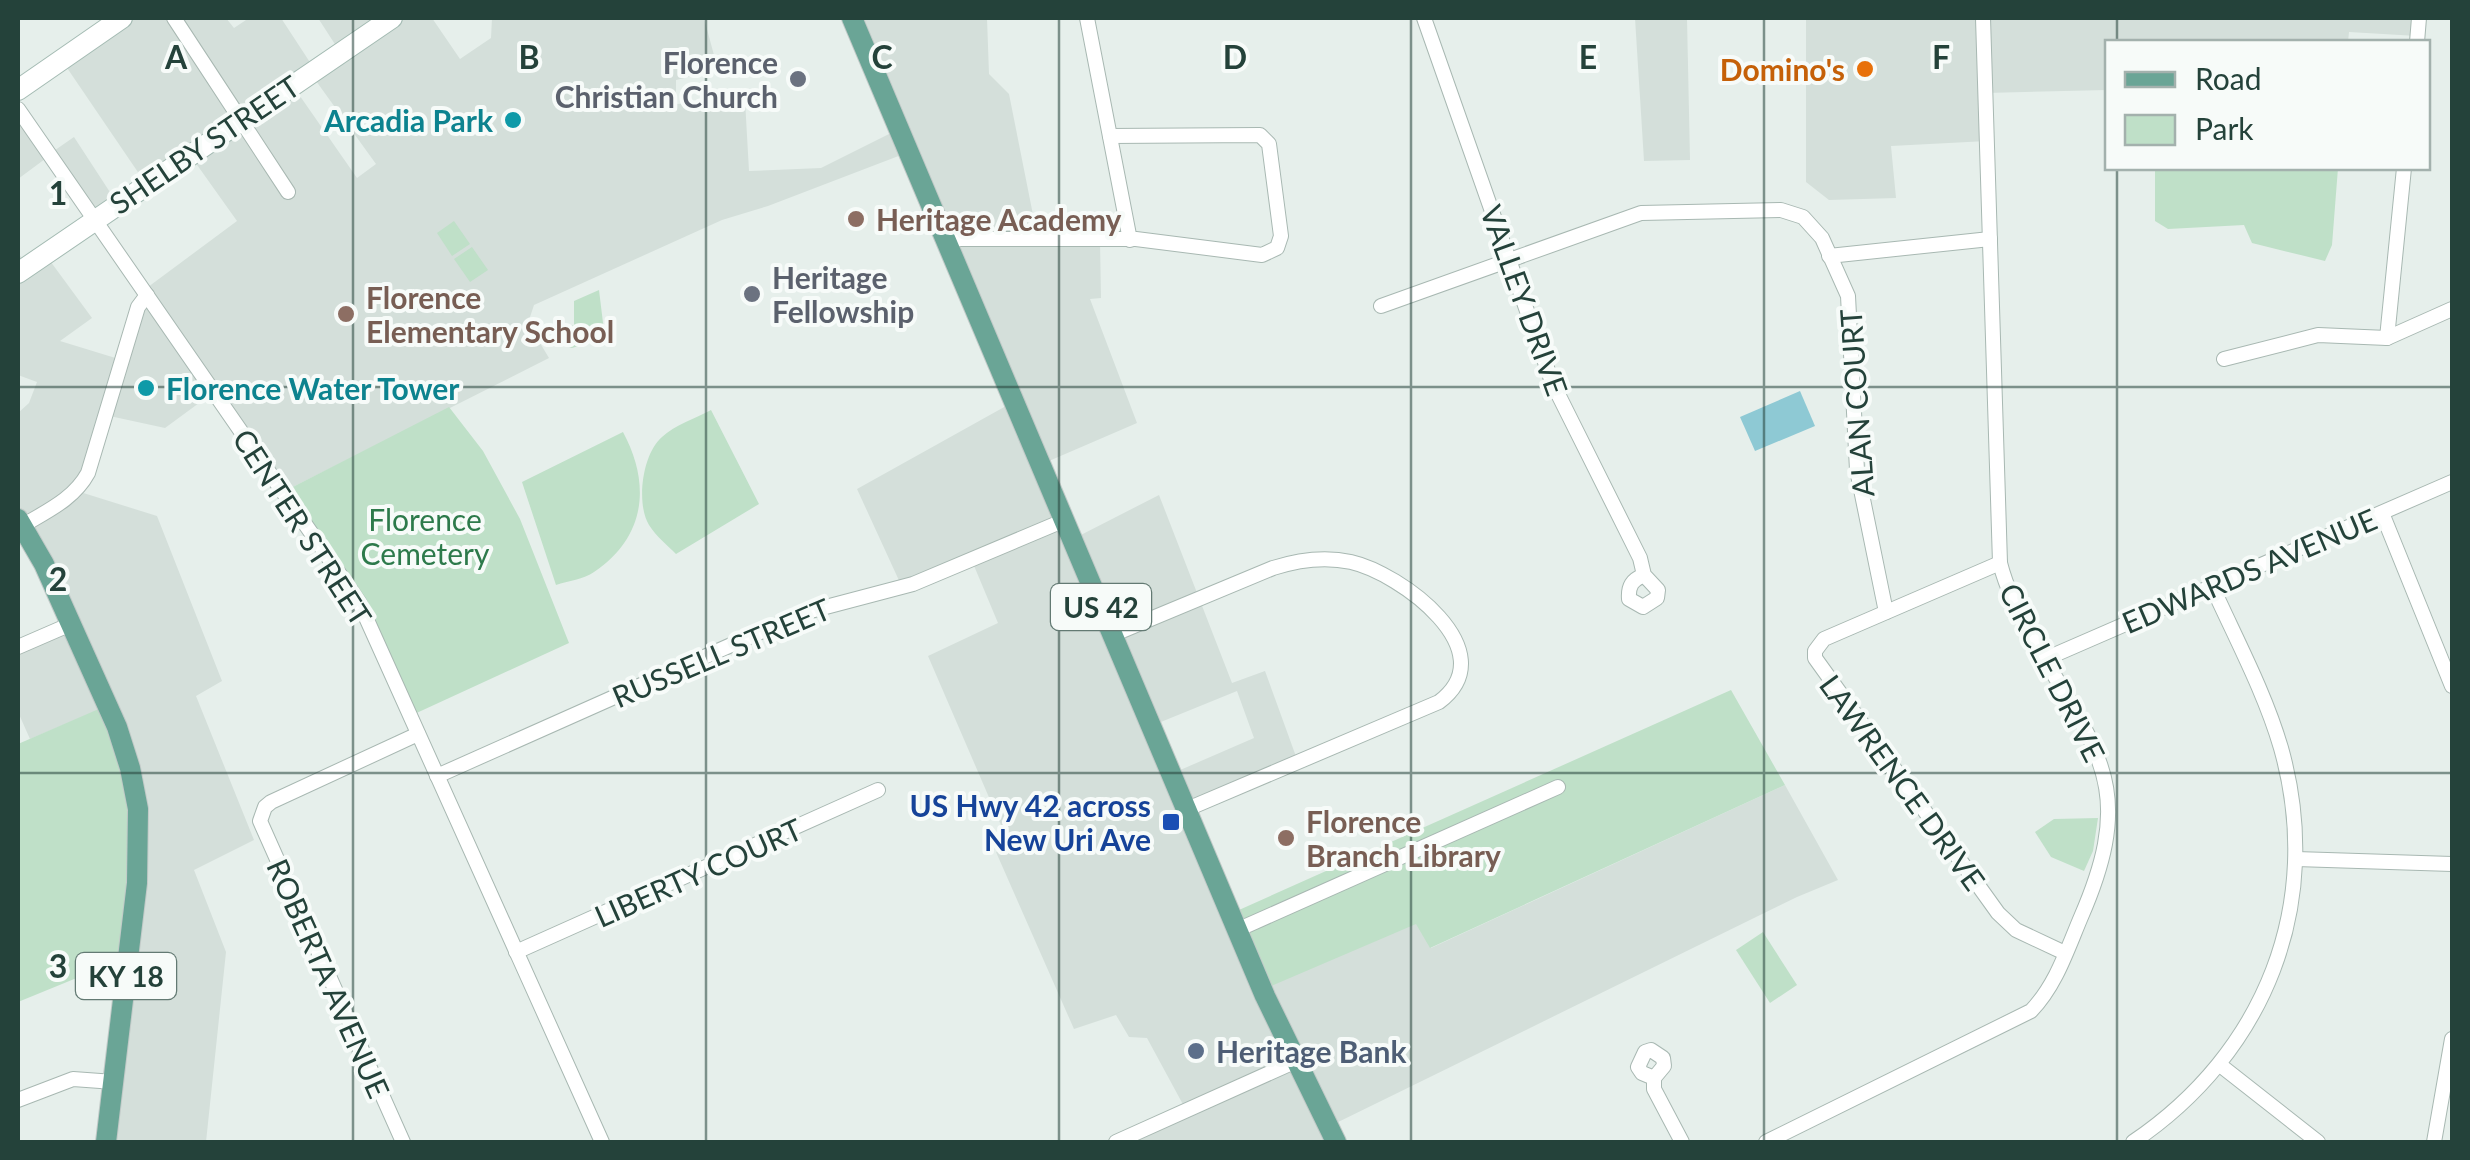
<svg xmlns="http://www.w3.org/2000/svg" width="2470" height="1160" font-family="Lato,sans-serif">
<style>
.built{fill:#d4dfda;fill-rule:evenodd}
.green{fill:#bfe0c8}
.water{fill:#8ec9d4}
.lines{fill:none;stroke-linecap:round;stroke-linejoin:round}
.street-casing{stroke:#a8b8b2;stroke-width:16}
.secondary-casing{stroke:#a4bbb3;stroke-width:22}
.primary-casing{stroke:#c2cac8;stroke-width:22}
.street{stroke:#fff;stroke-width:14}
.secondary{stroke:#fff;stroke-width:20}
.primary{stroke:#6aa596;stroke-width:20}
.grid{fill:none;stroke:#24423a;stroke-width:2.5;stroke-opacity:0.55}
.food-dot{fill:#e8710a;stroke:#f7fbf9;stroke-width:4}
.worship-dot{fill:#6b7280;stroke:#f7fbf9;stroke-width:4}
.culture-dot{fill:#0f9aa8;stroke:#f7fbf9;stroke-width:4}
.education-dot{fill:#8d6e63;stroke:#f7fbf9;stroke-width:4}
.transit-dot{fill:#1a4fb4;stroke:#f7fbf9;stroke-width:4}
.service-dot{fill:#5c6f8a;stroke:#f7fbf9;stroke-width:4}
.labels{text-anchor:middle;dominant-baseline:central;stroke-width:8;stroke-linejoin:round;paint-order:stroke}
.shield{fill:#f7fbf9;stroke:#637a73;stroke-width:2.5}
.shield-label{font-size:28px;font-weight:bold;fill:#24423a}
.worship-label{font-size:30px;font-weight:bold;fill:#5b616d;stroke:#f7fbf9;text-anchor:end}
.food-label{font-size:30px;font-weight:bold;fill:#c56008;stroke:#f7fbf9;text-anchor:end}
.culture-label{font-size:30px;font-weight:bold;fill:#0d838f;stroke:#f7fbf9;text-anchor:end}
.street-label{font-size:30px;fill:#24423a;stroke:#f7fbf9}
.education-label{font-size:30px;font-weight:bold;fill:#785e54;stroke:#f7fbf9;text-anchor:start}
.park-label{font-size:30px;fill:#2d7a4b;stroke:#f7fbf9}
.transit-label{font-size:30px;font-weight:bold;fill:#164399;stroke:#f7fbf9;text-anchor:end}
.service-label{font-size:30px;font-weight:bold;fill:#4e5e75;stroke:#f7fbf9;text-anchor:start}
.grid-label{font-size:32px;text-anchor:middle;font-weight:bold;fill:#24423a;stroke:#f7fbf9;stroke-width:8;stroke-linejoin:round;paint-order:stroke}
</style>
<rect width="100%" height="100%" fill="#e6efeb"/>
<g class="built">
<path d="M 122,18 L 226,18 L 234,28 L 249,18 L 281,18 L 315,70 L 340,52 L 318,18 L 432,18 L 460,59 L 491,38 L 492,18 L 704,18 L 718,70 L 676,80 L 676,104 L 745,100 L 749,171 L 821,168 L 899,129 L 852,18 L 987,18 L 989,74 L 1009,94 L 1038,240 L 1100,241 L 1101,298 L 1090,299 L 1137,423 L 1042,464 L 1073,539 L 1159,495 L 1232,683 L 1265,671 L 1298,762 L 1186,810 L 1230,914 L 1417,924 L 1431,948 L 1785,785 L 1838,880 L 1797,897 L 1328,1127 L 1336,1142 L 1136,1142 L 1133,1135 L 1186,1110 L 1147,1038 L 1129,1037 L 1116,1015 L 1074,1029 L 996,852 L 1010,846 L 928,656 L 998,623 L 972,561 L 902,587 L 857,489 L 1015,401 L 909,152 L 768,206 L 722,220 L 534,305 L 528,323 L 549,358 L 283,492 L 214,392 L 165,428 L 105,415 L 77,491 L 157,516 L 222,681 L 196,696 L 254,840 L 194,870 L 226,952 L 206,1142 L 106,1142 L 137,883 L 108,706 L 30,739 L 18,712 L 18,647 L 71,624 L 30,540 L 18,546 L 18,413 L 29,403 L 37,382 L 18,375 L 18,253 L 28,266 L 45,254 L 92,318 L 60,341 L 122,360 L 144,290 L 237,221 L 190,155 L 146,184 L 61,59 ZM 311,74 L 376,164 L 357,178 L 293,86 ZM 1237,691 L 1254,738 L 1171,774 L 1151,726 Z"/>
<polygon points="1635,18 1687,18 1690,160 1644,161"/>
<polygon points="1806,18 2419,18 2417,36 2349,32 2348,42 2108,42 2107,90 1986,93 1987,141 1891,146 1896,198 1829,200 1806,182"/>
<polygon points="18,109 48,155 74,137 117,203 92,220 49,156 18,179"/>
</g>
<g class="green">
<polygon points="2155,168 2338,168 2332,245 2325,261 2252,243 2244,225 2168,229 2155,221"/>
<polygon points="454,221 470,244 452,256 437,233"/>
<polygon points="472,247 488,270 470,282 454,259"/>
<polygon points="599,290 604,331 593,336 591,342 572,348 560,344 557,332 574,325 574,301"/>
<polygon points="449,407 483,451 520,519 569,643 410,716 359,602 283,492"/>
<path d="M 711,410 L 759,504 L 676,554 C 667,545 656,536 649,525 C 636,504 642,454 662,437 C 675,425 696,418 711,410 Z"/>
<path d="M 623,432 C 651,484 646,537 594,572 C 584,579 568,581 556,585 L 522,482 Z"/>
<polygon points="1731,690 1785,785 1430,948 1416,924 1262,990 1230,914"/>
<polygon points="108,705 130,768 128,957 18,1002 18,744"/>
<polygon points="2098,818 2093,851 2084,871 2051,857 2035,832 2054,819"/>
<polygon points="1763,932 1797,985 1770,1003 1736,950"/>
</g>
<polygon class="water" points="1800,391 1815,426 1755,451 1740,417"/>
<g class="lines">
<g class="street-casing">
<g id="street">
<polyline points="174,18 288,192"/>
<polyline points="1087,18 1130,240"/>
<path d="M 1424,18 L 1552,382 L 1640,558 L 1644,575 L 1658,590 L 1657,598 L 1643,607 L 1629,599 C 1628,586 1632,580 1644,575"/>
<polyline points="2417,42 2419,18"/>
<polyline points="18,109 359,602 602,1142"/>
<polyline points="947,239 1136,239 1262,255 1277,248 1281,236 1269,144 1260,135 1110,136"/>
<polyline points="1829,256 1990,239"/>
<polyline points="1381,306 1641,213 1781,210 1803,217 1822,238 1848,296 1857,470 1886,612"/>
<polyline points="2387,338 2404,168"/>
<polyline points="2224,359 2318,335 2387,338 2452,309"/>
<polyline points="2382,513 2452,686"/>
<path d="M 22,526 C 47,511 74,499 88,473 L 138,307 L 147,295"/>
<polyline points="2000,563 1824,639 1815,651 1815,658 1998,913 2016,930 2065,953"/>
<path d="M 1112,635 L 1273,568 C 1298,560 1324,556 1351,562 C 1400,573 1507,651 1439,702 L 1185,810"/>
<polyline points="18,647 71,624"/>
<polyline points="2045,659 2452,482"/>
<polyline points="437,776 803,613 913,584 1065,520"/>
<polyline points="2296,859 2452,864"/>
<polyline points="1237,930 1558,787"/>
<polyline points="516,952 878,790"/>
<polyline points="2220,1065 2318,1142"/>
<polyline points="1654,1078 1642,1073 1638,1067 1645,1052 1651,1050 1663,1058 1664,1066 1654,1078 1654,1089 1682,1142"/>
<polyline points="18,1100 73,1079 114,1082"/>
<polyline points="403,1142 260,821 265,807 271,802 418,734"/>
<polyline points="1116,1142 1294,1062"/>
<path d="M 1766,1142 L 2031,1011 C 2056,985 2067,950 2081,917 C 2138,786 2097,753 2034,640 C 2020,614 2007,591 2000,563 L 1983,18"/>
<path d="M 2133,1142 C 2265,1053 2325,904 2281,748 C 2265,693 2236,639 2212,586"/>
<polyline points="2434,1142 2452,1039"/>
</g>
</g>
<g class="secondary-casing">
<g id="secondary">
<polyline points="18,90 122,18"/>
<polyline points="18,273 392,18"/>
</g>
</g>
<g class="primary-casing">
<g id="primary">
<polyline points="852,18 1265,996 1336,1142"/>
<polyline points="18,519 44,564 117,727 130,768 138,809 137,883 106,1142"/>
</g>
</g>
<use href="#street" class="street"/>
<use href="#secondary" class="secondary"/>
<use href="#primary" class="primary"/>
</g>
<path class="grid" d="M 353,18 L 353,1142M 706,18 L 706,1142M 1059,18 L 1059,1142M 1411,18 L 1411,1142M 1764,18 L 1764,1142M 2117,18 L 2117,42M 2117,168 L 2117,1142M 18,387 L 2452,387M 18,773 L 2452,773"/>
<circle class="food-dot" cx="1865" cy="69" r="10"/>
<g class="worship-dot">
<circle cx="798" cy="79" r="10"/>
<circle cx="752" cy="294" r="10"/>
</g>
<g class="culture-dot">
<circle cx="513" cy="120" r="10"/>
<circle cx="146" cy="388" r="10"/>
</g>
<g class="education-dot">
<circle cx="856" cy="219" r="10"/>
<circle cx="346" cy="314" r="10"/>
<circle cx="1286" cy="838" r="10"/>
</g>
<rect class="transit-dot" x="1161" y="812" width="20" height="20" rx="5"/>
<circle class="service-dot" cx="1196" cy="1051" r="10"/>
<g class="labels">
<g class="shield">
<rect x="1051" y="584" width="100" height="46" rx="8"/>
<rect x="76" y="953" width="100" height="46" rx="8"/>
</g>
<g class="shield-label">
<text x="1101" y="607">US 42</text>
<text x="126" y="976">KY 18</text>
</g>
<g class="worship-label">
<text x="778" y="62">Florence<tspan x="778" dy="34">Christian Church</tspan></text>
<text x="772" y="277" text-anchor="start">Heritage<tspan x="772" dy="34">Fellowship</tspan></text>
</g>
<g class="food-label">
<text x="1845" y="69">Domino's</text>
</g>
<g class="culture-label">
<text x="493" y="120">Arcadia Park</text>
<text x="166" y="388" text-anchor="start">Florence Water Tower</text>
</g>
<g class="street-label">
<text transform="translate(204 144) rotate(-34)">SHELBY STREET</text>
<text transform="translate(1525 300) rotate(70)">VALLEY DRIVE</text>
<text transform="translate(1856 403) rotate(-94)">ALAN COURT</text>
<text transform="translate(303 527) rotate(57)">CENTER STREET</text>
<text transform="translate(2249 570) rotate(-23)">EDWARDS AVENUE</text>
<text transform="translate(721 652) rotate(-23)">RUSSELL STREET</text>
<text transform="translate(2053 672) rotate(63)">CIRCLE DRIVE</text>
<text transform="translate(1903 782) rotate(54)">LAWRENCE DRIVE</text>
<text transform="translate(698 872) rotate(-24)">LIBERTY COURT</text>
<text transform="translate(329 978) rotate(66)">ROBERTA AVENUE</text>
</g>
<g class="education-label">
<text x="876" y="219">Heritage Academy</text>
<text x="366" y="297">Florence<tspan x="366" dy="34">Elementary School</tspan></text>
<text x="1306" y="821">Florence<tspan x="1306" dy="34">Branch Library</tspan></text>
</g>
<g class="park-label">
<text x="425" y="519">Florence<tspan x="425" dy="34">Cemetery</tspan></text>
</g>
<g class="transit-label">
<text x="1151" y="805">US Hwy 42 across<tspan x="1151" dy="34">New Uri Ave</tspan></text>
</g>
<g class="service-label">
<text x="1216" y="1051">Heritage Bank</text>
</g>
</g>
<g class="grid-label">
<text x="176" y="69">A</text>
<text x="529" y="69">B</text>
<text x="882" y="69">C</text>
<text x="1235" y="69">D</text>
<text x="1588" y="69">E</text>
<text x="1941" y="69">F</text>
<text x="58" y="205">1</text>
<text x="58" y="591">2</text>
<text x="58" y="978">3</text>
</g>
<rect width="2470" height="1160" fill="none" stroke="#24423a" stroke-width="40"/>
<rect x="2105" y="40" width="325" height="130" fill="#f7fbf9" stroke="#a3b1ad" stroke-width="2.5"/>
<rect x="2125" y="72" width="50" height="15" fill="#6aa596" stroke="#a3b1ad" stroke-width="2.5"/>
<text x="2195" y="90" font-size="30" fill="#24423a">Road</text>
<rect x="2125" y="115" width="50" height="30" fill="#bfe0c8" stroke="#a3b1ad" stroke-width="2.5"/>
<text x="2195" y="140" font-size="30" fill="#24423a">Park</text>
</svg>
